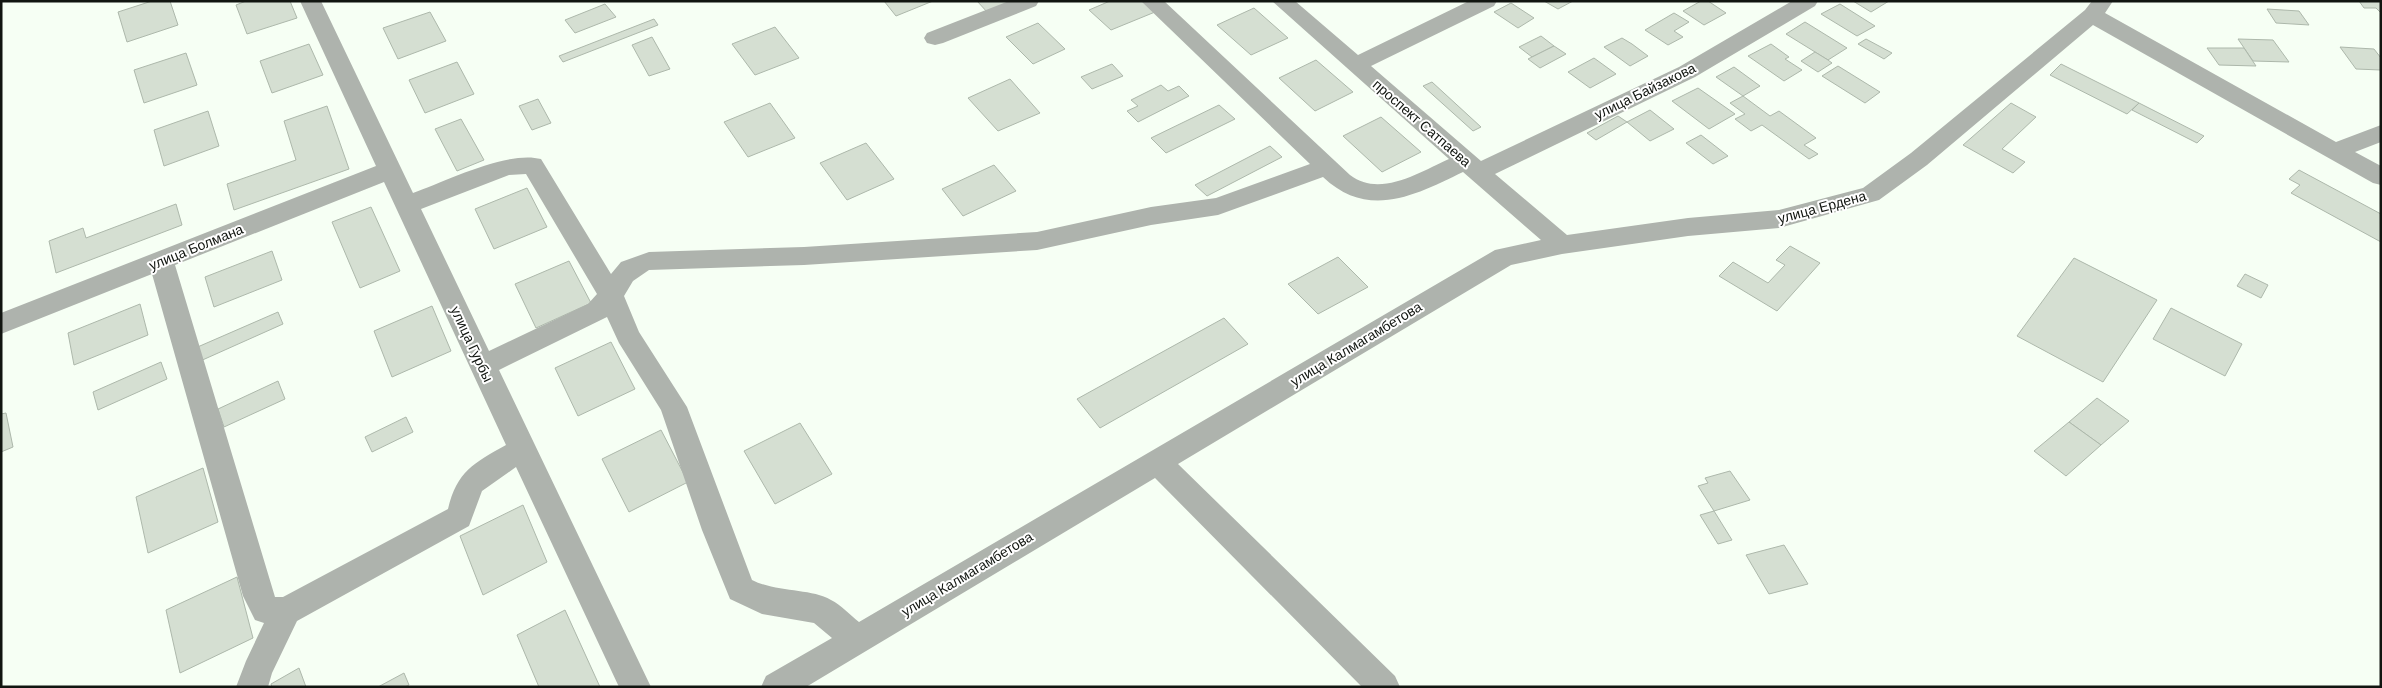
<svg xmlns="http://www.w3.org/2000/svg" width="2382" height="688" font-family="Helvetica,sans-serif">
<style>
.building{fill:#d5dfd2;stroke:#adb8ab}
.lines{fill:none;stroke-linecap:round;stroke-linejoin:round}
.minor{fill:#aeb3ad;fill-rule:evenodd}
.labels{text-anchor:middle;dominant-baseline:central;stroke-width:4;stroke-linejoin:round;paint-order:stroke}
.street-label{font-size:14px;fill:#111510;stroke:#fff}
</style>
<rect width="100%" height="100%" fill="#f6fff4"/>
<g class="building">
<polygon points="152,1 170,1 178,25 127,42 118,12"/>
<polygon points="246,1 290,1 297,18 247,34 236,5"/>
<polygon points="884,1 933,1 896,16"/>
<polygon points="977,1 1017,1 988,13"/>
<polygon points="1110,1 1144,1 1155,12 1111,30 1089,10"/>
<polygon points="1544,1 1573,1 1558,9"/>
<polygon points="1708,1 1726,13 1704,25 1683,11 1701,1"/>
<polygon points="1853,1 1889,1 1871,12"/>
<polygon points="2359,1 2381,1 2381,13 2376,8 2364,8"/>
<polygon points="1511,3 1534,18 1518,28 1494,12"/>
<polygon points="605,4 616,17 575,33 565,20"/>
<polygon points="1840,4 1875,26 1857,36 1821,14"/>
<polygon points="1254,8 1288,38 1251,55 1217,25"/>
<polygon points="2267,9 2299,11 2309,25 2276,23"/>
<polygon points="430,12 446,41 398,59 383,28"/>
<polygon points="1674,13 1689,22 1674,31 1683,37 1668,45 1645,30"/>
<polygon points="654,19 658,25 563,62 559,56"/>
<polygon points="1805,22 1847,48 1828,60 1786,34"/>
<polygon points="1038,23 1065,49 1033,64 1006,37"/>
<polygon points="775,27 799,58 755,75 732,44"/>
<polygon points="1541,36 1554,46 1532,57 1519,47"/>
<polygon points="652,37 670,69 649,76 632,45"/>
<polygon points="1622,38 1632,44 1648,56 1630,66 1604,47"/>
<polygon points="1866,39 1892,53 1884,59 1858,44"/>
<polygon points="2238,39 2273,40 2289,62 2253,61"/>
<polygon points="309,44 323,75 272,93 260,61"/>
<polygon points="1771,44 1789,57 1785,59 1802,70 1784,81 1748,56"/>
<polygon points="1554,46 1566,54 1540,68 1528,59"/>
<polygon points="2340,47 2374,49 2381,58 2381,70 2356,69"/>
<polygon points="2207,48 2244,48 2256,66 2219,65"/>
<polygon points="1815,52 1828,60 1832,63 1818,72 1801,61"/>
<polygon points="186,53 197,85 144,103 134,70"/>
<polygon points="1594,58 1616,74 1590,88 1568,72"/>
<polygon points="1316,60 1353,92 1315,111 1279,78"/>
<polygon points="457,62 474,94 425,113 409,80"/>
<polygon points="1112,64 1123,76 1092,89 1081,77"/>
<polygon points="2061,64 2139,103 2127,114 2050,75"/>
<polygon points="1838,66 1880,92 1865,103 1822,76"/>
<polygon points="1734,67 1760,86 1743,96 1716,77"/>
<polygon points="1010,79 1040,113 998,131 968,98"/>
<polygon points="1432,82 1481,127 1473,131 1423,86"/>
<polygon points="1161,85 1168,91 1179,86 1189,96 1138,122 1127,111 1138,106 1131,100"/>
<polygon points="1698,88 1735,114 1709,129 1672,101"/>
<polygon points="1743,96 1770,116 1779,111 1816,138 1804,145 1818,154 1809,159 1762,125 1751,131 1735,119 1745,114 1730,103"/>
<polygon points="538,99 551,123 532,130 519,106"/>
<polygon points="770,103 795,138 748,157 724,122"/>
<polygon points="2011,103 2036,117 2002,149 2025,162 2013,173 1963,145"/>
<polygon points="2139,103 2204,136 2197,143 2132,110"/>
<polygon points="1219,105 1235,119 1166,153 1151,138"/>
<polygon points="327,106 349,169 234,210 227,184 296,160 284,121"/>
<polygon points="1650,110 1674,129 1650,141 1627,122"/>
<polygon points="208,111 219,146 164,166 154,130"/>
<polygon points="1618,116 1627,122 1596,140 1587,133"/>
<polygon points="1381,117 1421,152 1382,172 1343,136"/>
<polygon points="461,119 484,160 457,171 435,129"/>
<polygon points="1701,135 1728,156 1713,164 1686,143"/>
<polygon points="866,143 894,179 847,200 820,163"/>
<polygon points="1270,146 1282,157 1207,196 1195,185"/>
<polygon points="994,165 1016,191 963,216 942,189"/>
<polygon points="2299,170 2381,214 2381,242 2291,193 2300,185 2289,179"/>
<polygon points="527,188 547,227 494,249 475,209"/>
<polygon points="176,204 182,225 56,273 49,241 83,228 86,238"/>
<polygon points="371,207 400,271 360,288 332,222"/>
<polygon points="1790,246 1820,263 1777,311 1719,276 1733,262 1768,283 1785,265 1776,260"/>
<polygon points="272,251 282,280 214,307 205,277"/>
<polygon points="1338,257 1368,287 1318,314 1288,284"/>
<polygon points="2074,258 2157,300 2103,382 2017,336"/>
<polygon points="569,261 591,303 536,328 515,284"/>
<polygon points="2245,274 2268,285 2261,298 2237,286"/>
<polygon points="140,304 148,335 74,365 68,333"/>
<polygon points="432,306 451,351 392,377 374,331"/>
<polygon points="2171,308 2242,344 2225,376 2153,339"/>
<polygon points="278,312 283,324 198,362 193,349"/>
<polygon points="1224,318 1248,344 1100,428 1077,399"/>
<polygon points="611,342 635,389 578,416 555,368"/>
<polygon points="161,362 167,379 98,410 93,392"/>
<polygon points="278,381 285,399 224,427 218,409"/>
<polygon points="2097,398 2129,421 2101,445 2069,422"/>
<polygon points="6,413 13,447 1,452 1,414"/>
<polygon points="406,417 413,432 372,452 365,437"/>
<polygon points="2069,422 2101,445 2066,476 2034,451"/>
<polygon points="800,423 832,474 775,504 744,451"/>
<polygon points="661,430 688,482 629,512 602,459"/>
<polygon points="203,468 218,522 148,553 136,497"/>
<polygon points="1730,471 1750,500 1714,511 1698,486 1708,483 1705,478"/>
<polygon points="523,505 547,562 483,595 460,536"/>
<polygon points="1714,511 1732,540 1718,544 1700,515"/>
<polygon points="1784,545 1808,584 1769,594 1746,555"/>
<polygon points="237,577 253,638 180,673 166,610"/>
<polygon points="565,610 600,687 539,687 517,635"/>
<polygon points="299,668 306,687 272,687 271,684"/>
<polygon points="404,673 409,685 405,687 378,687"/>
</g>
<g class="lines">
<g class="minor">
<path d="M 300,1 L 321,1 L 413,193 C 446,181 508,150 541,159 L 611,274 L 621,262 L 649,252 L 804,247 L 1037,232 L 1151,207 L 1216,198 L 1310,164 L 1141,1 L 1164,1 L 1350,175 C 1380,198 1420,172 1449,159 L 1272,1 L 1295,1 L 1358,55 L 1469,1 L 1497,1 L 1494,6 L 1371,66 L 1481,161 L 1679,67 L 1792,1 L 1818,1 L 1815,6 L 1695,77 L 1495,174 L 1567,235 L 1688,218 L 1779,210 L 1863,188 L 1911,153 L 2085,10 L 2092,1 L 2113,1 L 2105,13 L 2336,142 L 2381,125 L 2381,142 L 2355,152 L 2381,166 L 2381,185 L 2373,183 L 2093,25 L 1927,165 L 1879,200 L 1779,228 L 1688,236 L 1562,254 L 1511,265 L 1178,464 L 1395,676 L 1400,687 L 1362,687 L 1155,478 L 806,687 L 761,687 L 766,676 L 832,638 L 814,623 L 762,614 L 730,599 L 702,530 L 661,410 L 619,343 L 607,317 L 499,370 L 651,687 L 619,687 L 516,467 L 482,491 L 469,526 L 297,621 L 272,673 L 268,687 L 236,687 L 246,661 L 264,623 L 255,620 L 243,596 L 152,274 L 1,334 L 1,313 L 376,166 ZM 1463,172 L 1541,240 L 1495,250 L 859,622 C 850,615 841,605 831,600 C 810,588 778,593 752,580 L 687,407 L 639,332 L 624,296 L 633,281 L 649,270 L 804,265 L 1037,250 L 1151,225 L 1218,215 L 1323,177 C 1368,220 1416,195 1463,172 ZM 526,174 L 597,294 L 588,304 L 489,351 L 421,209 L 509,175 ZM 384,182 L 506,445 C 474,463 457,471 448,509 L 283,597 L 275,597 L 175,265 Z"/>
<polygon points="1009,1 1039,1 1036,6 943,43 935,45 927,43 924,38 927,33"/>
</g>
</g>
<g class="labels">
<g class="street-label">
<text transform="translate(1645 91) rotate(-26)">улица Байзакова</text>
<text transform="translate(1422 123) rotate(41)">проспект Сатпаева</text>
<text transform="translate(1822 207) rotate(-15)">улица Ердена</text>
<text transform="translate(196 247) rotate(-22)">улица Болмана</text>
<text transform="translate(472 344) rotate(65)">улица Гурбы</text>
<text transform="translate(1356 344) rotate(-31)">улица Калмагамбетова</text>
<text transform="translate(967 574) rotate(-31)">улица Калмагамбетова</text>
</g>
</g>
<rect width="2382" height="688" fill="none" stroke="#111510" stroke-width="5"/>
</svg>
